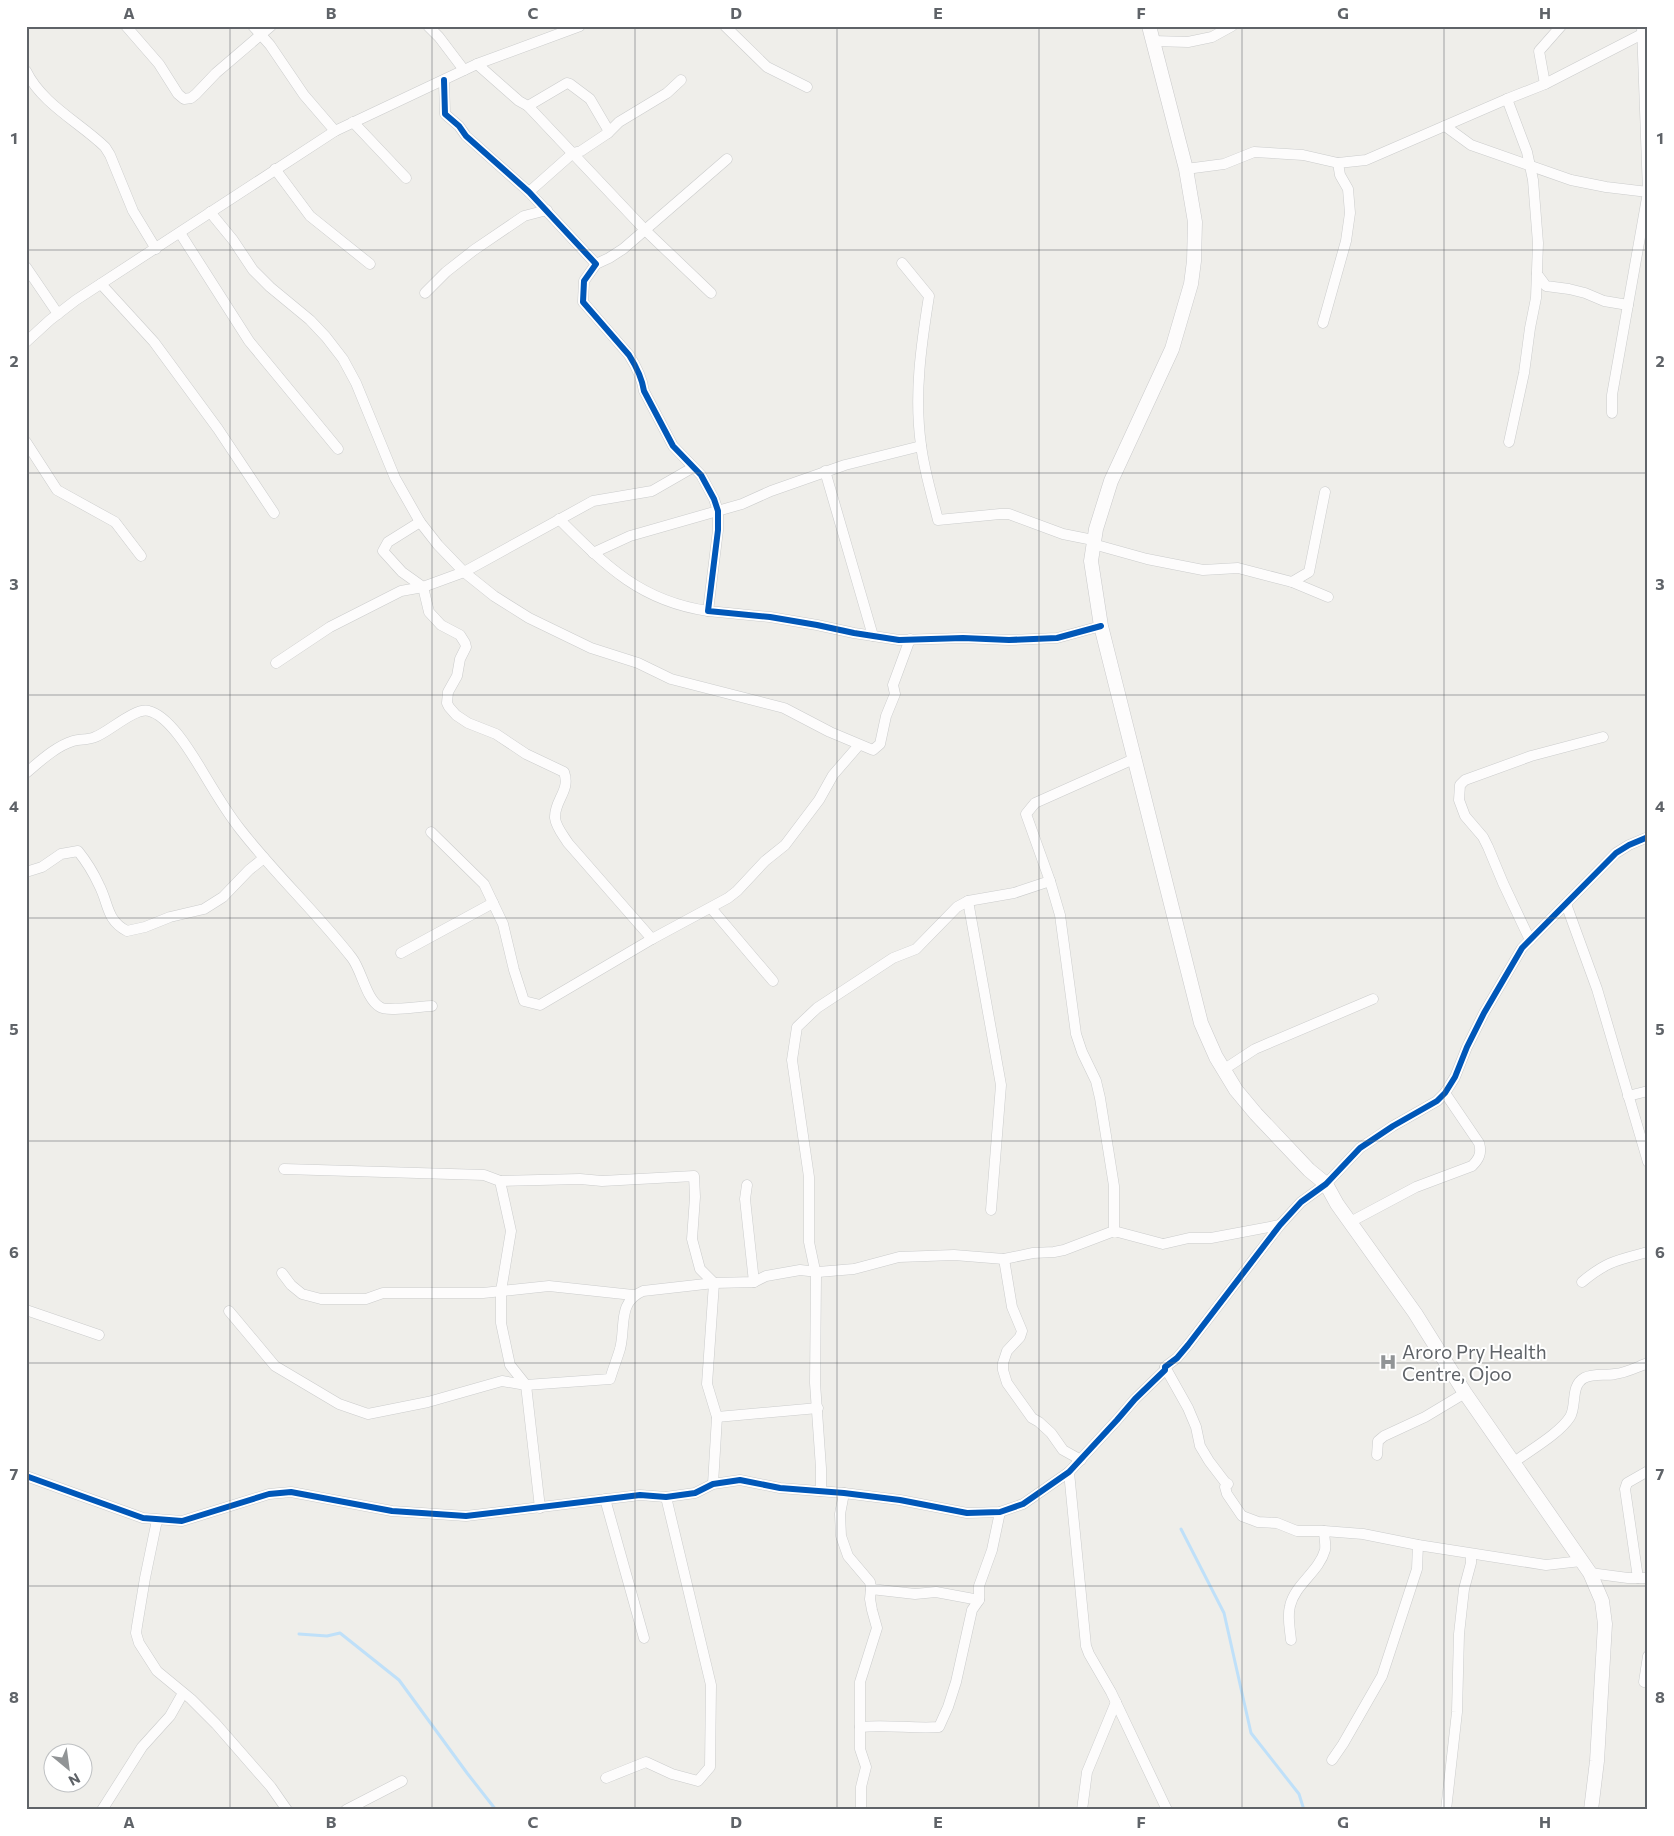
<svg xmlns="http://www.w3.org/2000/svg" width="1674" height="1836" font-family="Commissioner,sans-serif">
<style>
.lines{fill:none;stroke-linecap:round;stroke-linejoin:round}
.stream{stroke:#bfe0f9;stroke-width:3}
.street-casing{stroke:#cbcccc;stroke-width:11}
.secondary-casing{stroke:#cacacb;stroke-width:15}
.street{stroke:#fdfcfc;stroke-width:10}
.secondary{stroke:#fdfcfc;stroke-width:14}
.cycleway-casing{stroke:#fff;stroke-width:9}
.cycleway{stroke:#0057b8;stroke-width:6}
.grid{fill:none;stroke:#5f6368;stroke-width:1;stroke-opacity:0.55}
.labels{text-anchor:middle;dominant-baseline:central;stroke-width:4;stroke-linejoin:round;paint-order:stroke}
.poi-label{font-size:19px;fill:#5f6368;stroke:#fff;text-anchor:start}
.neatline{fill:none;stroke:#5f6368;stroke-width:2}
.grid-label{font-size:16px;text-anchor:middle;font-weight:bold;fill:#5f6368}
</style>
<rect width="100%" height="100%" fill="#efeeea"/>
<g class="lines">
<g class="stream">
<polyline points="1181,1529 1224,1613 1251,1733 1299,1794 1304,1810"/>
<polyline points="299,1634 327,1636 340,1633 399,1680 467,1773 496,1810"/>
</g>
<g class="street-casing">
<g id="street">
<polyline points="126,26 159,64 178,94 184,99 191,98 196,94 216,73 271,26"/>
<polyline points="253,26 270,45 304,95 335,131"/>
<polyline points="428,26 439,37 464,70"/>
<polyline points="725,26 767,67 807,87"/>
<polyline points="1153,41 1188,42 1212,37 1232,26"/>
<polyline points="477,64 519,101 528,106 567,83 570,84 590,99 607,128 608,133 581,151 573,153 529,192"/>
<path d="M 26,71 C 42,104 79,122 105,147 L 110,155 L 133,211 L 156,249"/>
<path d="M 444,80 L 445,114 L 459,126 L 466,136 L 529,192 L 596,264 L 584,281 L 583,302 L 629,355 C 636,366 642,378 644,391 L 673,446 L 701,475 L 714,499 L 718,511 L 718,530 L 708,611 L 770,617 L 817,625 L 854,633 L 899,640 L 963,638 L 1009,640 L 1057,638 L 1101,626"/>
<polyline points="1545,84 1539,51 1561,26"/>
<polyline points="1507,99 1527,152 1533,180 1538,243 1536,298 1530,328 1524,373 1509,442"/>
<polyline points="528,106 646,231 711,293"/>
<polyline points="353,122 406,178"/>
<polyline points="1445,126 1471,145 1571,180 1606,187 1648,192"/>
<polyline points="608,133 619,122 667,93 681,80"/>
<polyline points="275,169 310,216 370,264"/>
<polyline points="1186,169 1224,164 1254,152 1303,155 1338,163 1366,160 1507,99 1545,84 1648,31"/>
<polyline points="210,212 233,240 253,270 270,287 310,320 326,337 343,359 356,383 395,478 420,522 438,545 464,572 494,596 529,618 591,648 638,663 671,679 784,708 830,732 873,750 880,744 886,716 895,694 893,685 910,639"/>
<polyline points="180,233 249,341 338,449"/>
<path d="M 902,263 L 929,296 C 921,346 914,395 921,445 C 924,470 932,496 938,520 L 1000,514 L 1009,514 L 1063,534 L 1093,540"/>
<polyline points="596,264 609,258 623,249 727,159"/>
<polyline points="26,267 58,314"/>
<polyline points="1537,274 1546,286 1569,289 1585,293 1604,301 1628,305"/>
<polyline points="101,284 154,342 218,429 274,513"/>
<polyline points="425,293 446,272 474,250 524,216 547,210"/>
<polyline points="1323,323 1346,241 1350,213 1348,189 1340,175 1338,163"/>
<polyline points="26,342 50,320 76,300 335,131 477,64 580,26"/>
<polyline points="1612,413 1612,395 1648,192 1642,27"/>
<polyline points="26,442 57,490 115,522 141,556"/>
<polyline points="825,471 873,636"/>
<path d="M 559,519 C 606,566 640,601 708,611"/>
<path d="M 420,522 L 388,542 L 383,551 L 402,572 L 423,587 L 429,612 L 441,625 L 460,635 L 465,643 L 466,647 L 460,659 L 457,676 L 448,692 L 447,703 L 449,707 L 456,715 L 468,723 L 496,734 L 526,754 L 564,772 C 571,791 554,800 555,818 C 556,827 563,835 568,843 L 652,939"/>
<polyline points="1093,544 1147,559 1203,570 1238,568 1292,582 1328,597"/>
<polyline points="593,553 630,536 742,504 771,491 845,465 921,446"/>
<polyline points="1292,582 1309,572 1325,492"/>
<polyline points="276,663 330,627 401,591 423,587 464,572 593,501 652,491 692,468"/>
<path d="M 26,773 C 39,762 56,746 73,741 C 80,739 88,740 95,737 C 109,732 135,707 149,711 C 169,716 190,751 201,769 C 213,789 225,810 240,829 C 275,874 317,913 352,958 C 362,971 366,999 380,1007 C 387,1012 421,1006 432,1006"/>
<polyline points="431,832 484,884 503,924 514,970 524,1001 540,1005 652,939 728,898 737,891 765,861 785,845 819,800 833,775 859,745"/>
<path d="M 26,872 L 42,867 L 61,854 L 78,851 C 86,861 94,874 99,885 C 109,904 106,920 127,931 L 145,927 L 170,917 L 204,909 L 223,897 L 249,870 L 264,858"/>
<polyline points="1566,904 1597,989 1648,1162"/>
<polyline points="711,908 773,981"/>
<polyline points="1530,940 1503,883 1488,847 1483,837 1465,816 1459,800 1460,785 1465,780 1531,756 1603,737"/>
<polyline points="401,953 493,903"/>
<polyline points="1223,1070 1255,1049 1373,999"/>
<polyline points="1628,1096 1648,1091"/>
<polyline points="284,1169 484,1175 500,1181 511,1231 501,1291 501,1323 510,1365 526,1385 540,1508"/>
<polyline points="500,1181 580,1179 602,1181 694,1176 695,1197 692,1239 700,1269 714,1283 707,1384 717,1417 713,1484"/>
<polyline points="747,1185 745,1199 754,1282"/>
<polyline points="991,1210 1001,1085 968,901 1014,893 1050,881"/>
<path d="M 1353,1226 L 1354,1220 L 1416,1187 L 1472,1166 C 1479,1159 1482,1153 1479,1143 L 1445,1093"/>
<polyline points="1114,1231 1114,1186 1100,1098 1096,1081 1082,1052 1076,1034 1060,915 1050,881 1026,814 1035,803 1136,758"/>
<polyline points="1004,1259 1012,1307 1022,1331 1020,1337 1007,1351 1003,1363 1003,1370 1007,1383 1032,1418 1039,1422 1051,1433 1063,1450 1081,1460"/>
<polyline points="282,1273 291,1285 302,1294 321,1299 366,1299 383,1293 483,1293 549,1286 633,1295"/>
<path d="M 1582,1282 C 1607,1261 1618,1260 1648,1252"/>
<polyline points="26,1310 99,1335"/>
<path d="M 229,1311 L 275,1366 L 339,1404 L 368,1414 L 428,1402 L 502,1381 L 526,1385 L 610,1379 C 613,1369 617,1359 620,1349 C 626,1327 617,1302 643,1291 L 714,1283 L 754,1282 L 766,1276 L 800,1270 L 818,1272 L 854,1269 L 899,1257 L 954,1255 L 1004,1259 L 1033,1253 L 1054,1252 L 1064,1250 L 1114,1231 L 1163,1244 L 1189,1238 L 1211,1238 L 1280,1225"/>
<polyline points="1165,1367 1188,1408 1196,1427 1200,1446 1209,1461 1225,1482 1228,1484 1225,1487 1227,1494 1242,1516 1258,1522 1277,1523 1297,1531 1324,1531 1363,1534 1418,1545 1546,1565 1581,1561"/>
<polyline points="717,1417 818,1408"/>
<polyline points="1377,1455 1378,1441 1384,1436 1425,1417 1465,1393"/>
<path d="M 1513,1463 C 1530,1450 1559,1434 1570,1417 C 1577,1406 1570,1386 1584,1378 C 1594,1373 1605,1376 1615,1374 C 1626,1373 1637,1367 1648,1363"/>
<polyline points="1069,1472 1086,1646 1089,1654 1111,1692 1167,1810"/>
<polyline points="26,1476 143,1518 182,1521 269,1494 291,1492 392,1511 466,1516 640,1495 666,1497 695,1493 713,1484 740,1480 780,1488 844,1493 900,1500 967,1513 1000,1512 1023,1504 1069,1472 1117,1420 1135,1399 1165,1370 1165,1367 1177,1358 1188,1345 1280,1225 1301,1202 1326,1184 1360,1148 1393,1126 1437,1101 1445,1093 1455,1077 1467,1047 1484,1013 1522,948 1616,853 1629,845 1648,837"/>
<polyline points="821,1491 821,1468 815,1383 816,1275 809,1242 809,1177 792,1060 797,1027 817,1008 893,958 916,949 957,907 968,901"/>
<polyline points="844,1493 840,1514 841,1536 848,1556 870,1582 871,1589 870,1599 872,1610 877,1628 860,1682 860,1749 866,1767 861,1787 861,1810"/>
<polyline points="605,1499 644,1638"/>
<polyline points="157,1520 145,1578 137,1626 136,1633 139,1643 157,1671 191,1699 216,1724 271,1787 287,1810"/>
<polyline points="1590,1573 1628,1578 1648,1578"/>
<polyline points="1638,1578 1625,1489 1627,1483 1648,1471"/>
<polyline points="871,1589 915,1594 936,1592 979,1600"/>
<path d="M 1291,1640 C 1290,1629 1287,1617 1290,1606 C 1295,1584 1319,1572 1325,1550 C 1326,1544 1324,1537 1324,1531"/>
<polyline points="1644,1682 1648,1656"/>
<path d="M 860,1727 C 887,1724 913,1729 939,1727 L 948,1707 L 956,1682 L 972,1610 L 979,1600 L 979,1586 L 992,1550 L 1000,1512"/>
<polyline points="1332,1760 1343,1744 1382,1676 1417,1569 1418,1545"/>
<polyline points="606,1778 646,1762 672,1774 698,1781 710,1767 711,1685 666,1497"/>
<polyline points="102,1810 142,1747 170,1716 183,1693"/>
<polyline points="346,1810 402,1781"/>
<polyline points="1082,1810 1087,1772 1116,1702"/>
<polyline points="1446,1810 1457,1712 1459,1634 1464,1589 1471,1563 1471,1554"/>
</g>
</g>
<g class="secondary-casing">
<polyline id="secondary" points="1149,26 1186,169 1195,222 1194,261 1191,284 1172,349 1111,481 1096,529 1091,561 1101,626 1201,1023 1216,1057 1236,1090 1256,1114 1309,1170 1326,1184 1337,1204 1415,1313 1465,1393 1590,1573 1602,1601 1605,1624 1597,1761 1591,1810"/>
</g>
<use href="#street" class="street"/>
<use href="#secondary" class="secondary"/>
<g class="cycleway-casing">
<g id="cycleway">
<path d="M 444,80 L 445,114 L 459,126 L 466,136 L 529,192 L 596,264 L 584,281 L 583,302 L 629,355 C 636,366 642,378 644,391 L 673,446 L 701,475 L 714,499 L 718,511 L 718,530 L 708,611 L 770,617 L 817,625 L 854,633 L 899,640 L 963,638 L 1009,640 L 1057,638 L 1101,626"/>
<polyline points="26,1476 143,1518 182,1521 269,1494 291,1492 392,1511 466,1516 640,1495 666,1497 695,1493 713,1484 740,1480 780,1488 844,1493 900,1500 967,1513 1000,1512 1023,1504 1069,1472 1117,1420 1135,1399 1165,1370 1165,1367 1177,1358 1188,1345 1280,1225 1301,1202 1326,1184 1360,1148 1393,1126 1437,1101 1445,1093 1455,1077 1467,1047 1484,1013 1522,948 1616,853 1629,845 1648,837"/>
</g>
</g>
<use href="#cycleway" class="cycleway"/>
</g>
<path class="grid" d="M 230,26 L 230,1810M 432,26 L 432,1810M 635,26 L 635,1810M 837,26 L 837,1810M 1039,26 L 1039,1810M 1242,26 L 1242,1810M 1444,26 L 1444,1810M 26,250 L 1648,250M 26,473 L 1648,473M 26,695 L 1648,695M 26,918 L 1648,918M 26,1141 L 1648,1141M 26,1363 L 1648,1363M 26,1586 L 1648,1586"/>
<defs>
<g id="hospital-bare" transform="scale(1.35)"><path d="M-5-5h3v3.5h4V-5h3V5h-3V1.5h-4V5h-3Z" fill="#919496" stroke="#fff" stroke-width="2.5" paint-order="stroke"/></g>
</defs>
<g fill-rule="evenodd">
<use href="#hospital-bare" x="1388" y="1362"/>
</g>
<g class="labels">
<g class="poi-label">
<text x="1402" y="1351">Aroro Pry Health<tspan x="1402" dy="22">Centre, Ojoo</tspan></text>
</g>
</g>
<rect width="1674" height="1836" fill="none" stroke="#ffffff" stroke-width="55"/>
<g transform="translate(68 1768) rotate(151)"><circle r="24" fill="#ffffff" stroke="#bfc1c3"/>
<path d="M0-4L9 19L0 12L-9 19Z" fill="#919496"/>
<text y="-8" font-size="14" font-weight="bold" text-anchor="middle" fill="#5f6368">N</text>
</g>
<rect x="28" y="28" width="1618" height="1780" class="neatline"/>
<g class="grid-label">
<text x="129" y="19">A</text>
<text x="331" y="19">B</text>
<text x="533" y="19">C</text>
<text x="736" y="19">D</text>
<text x="938" y="19">E</text>
<text x="1141" y="19">F</text>
<text x="1343" y="19">G</text>
<text x="1545" y="19">H</text>
<text x="14" y="144">1</text>
<text x="1660" y="144">1</text>
<text x="14" y="367">2</text>
<text x="1660" y="367">2</text>
<text x="14" y="590">3</text>
<text x="1660" y="590">3</text>
<text x="14" y="812">4</text>
<text x="1660" y="812">4</text>
<text x="14" y="1035">5</text>
<text x="1660" y="1035">5</text>
<text x="14" y="1258">6</text>
<text x="1660" y="1258">6</text>
<text x="14" y="1480">7</text>
<text x="1660" y="1480">7</text>
<text x="14" y="1703">8</text>
<text x="1660" y="1703">8</text>
<text x="129" y="1828">A</text>
<text x="331" y="1828">B</text>
<text x="533" y="1828">C</text>
<text x="736" y="1828">D</text>
<text x="938" y="1828">E</text>
<text x="1141" y="1828">F</text>
<text x="1343" y="1828">G</text>
<text x="1545" y="1828">H</text>
</g>
</svg>
